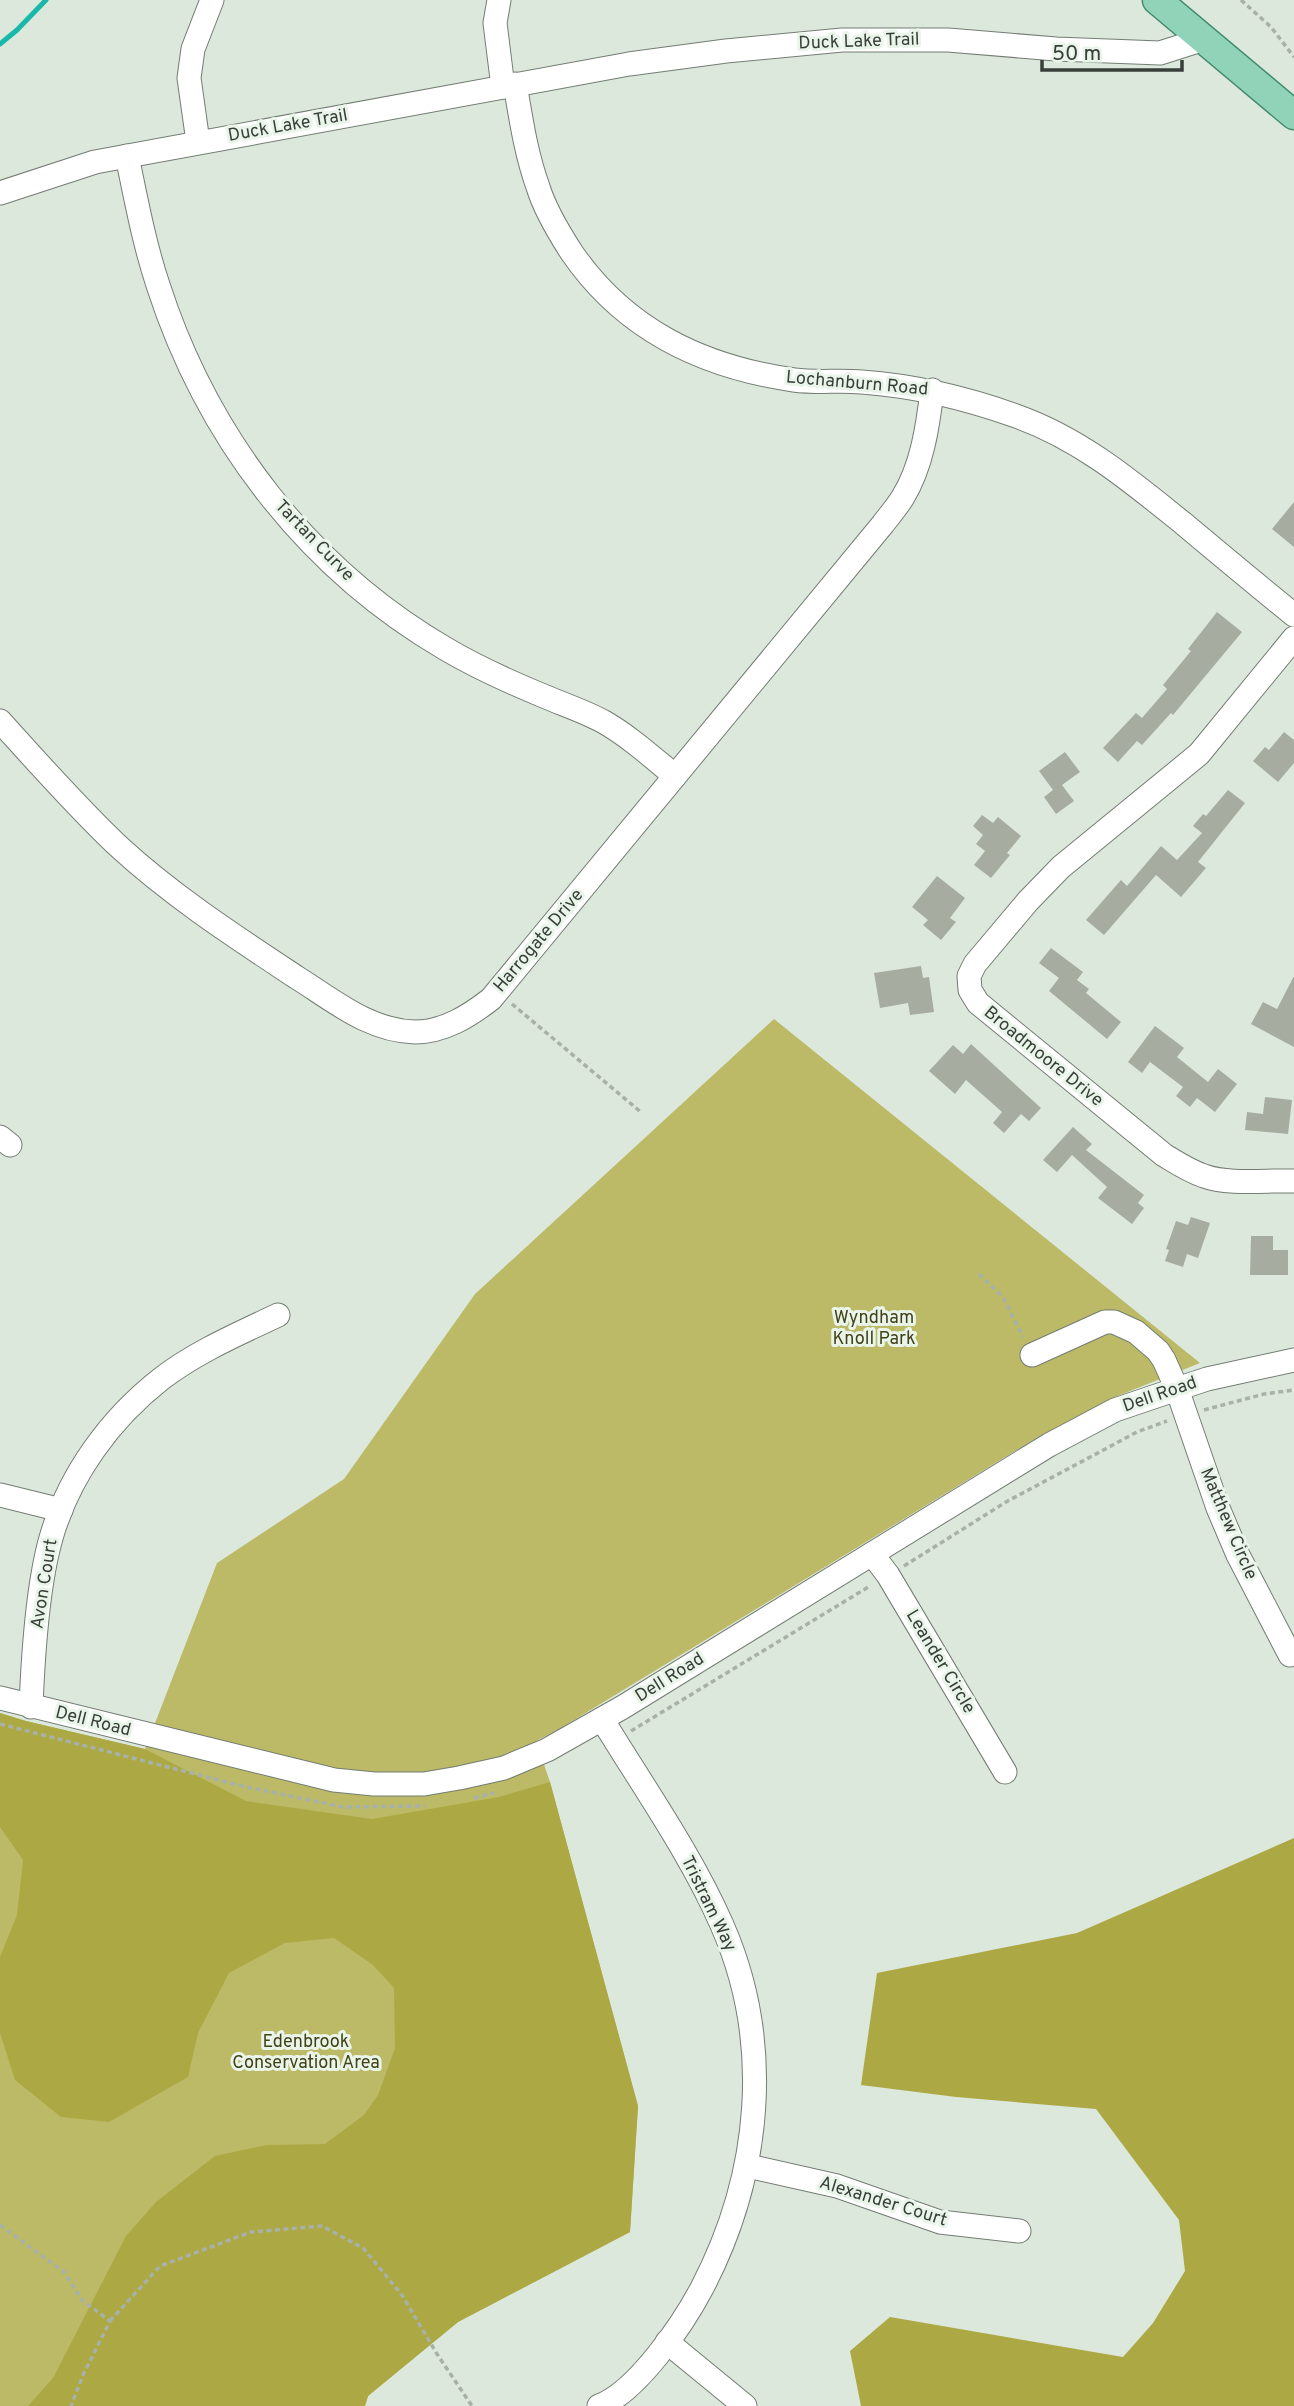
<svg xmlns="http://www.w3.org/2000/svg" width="1294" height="2406" font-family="Overpass,sans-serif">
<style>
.green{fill:#bcba66}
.forest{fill:#aca945}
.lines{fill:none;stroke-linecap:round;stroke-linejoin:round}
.stream{stroke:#19b9a9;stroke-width:5}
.building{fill:#a7aca0}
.minor-casing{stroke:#737d73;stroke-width:25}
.major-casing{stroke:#428c6f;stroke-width:31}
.path{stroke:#a8b1a8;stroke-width:3.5;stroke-dasharray:5 3.5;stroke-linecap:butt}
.minor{stroke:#fff;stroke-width:23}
.major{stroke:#91d3b9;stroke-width:28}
.labels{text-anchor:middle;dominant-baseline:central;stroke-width:6;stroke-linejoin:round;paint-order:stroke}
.street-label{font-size:18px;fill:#3a3e3a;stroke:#eaf5ea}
.park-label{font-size:18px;fill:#434118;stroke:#eaf5ea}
</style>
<rect width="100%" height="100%" fill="#dde8dd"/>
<polygon class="green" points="774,1019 1200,1363 1115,1397 1038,1437 561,1728 536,1741 550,1782 638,2106 630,2232 458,2322 368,2396 365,2406 0,2406 0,1713 26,1721 145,1749 217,1563 344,1479 475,1294"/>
<g class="forest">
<polygon points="0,1713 26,1721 145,1749 246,1801 372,1819 499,1797 550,1782 638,2106 630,2232 458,2322 368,2396 365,2406 28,2406 53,2378 126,2236 156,2202 215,2156 267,2145 325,2144 364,2115 378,2095 395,2048 394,1988 373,1965 334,1938 285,1943 229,1973 198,2033 188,2077 109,2122 61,2117 15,2080 0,2033 0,1957 17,1915 23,1860 0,1827"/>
<polygon points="1294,1838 1294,2406 861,2406 850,2351 890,2317 1123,2357 1153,2323 1185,2271 1179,2220 1096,2109 956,2097 861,2085 877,1973 1077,1933"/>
</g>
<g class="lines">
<polyline class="stream" points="0,44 17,30 46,0"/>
</g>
<g class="building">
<polygon points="1294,502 1294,547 1272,529"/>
<polygon points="1217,612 1242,632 1173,715 1171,713 1142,745 1137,741 1118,762 1103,748 1136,713 1142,718 1167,689 1163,685 1191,651 1188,649"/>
<polygon points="1284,732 1294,740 1294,763 1278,782 1253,761 1265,747 1269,750"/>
<polygon points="1065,752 1080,772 1062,785 1074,801 1056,814 1044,797 1053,790 1039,771"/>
<polygon points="1228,790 1245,803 1198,862 1206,868 1181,897 1156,875 1104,935 1086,920 1121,880 1127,886 1161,846 1177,860 1202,833 1193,826 1203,814 1206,816"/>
<polygon points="982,815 993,823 998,817 1021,836 1007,853 1010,855 991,878 974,865 985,851 976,844 983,835 973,826"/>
<polygon points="937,876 965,898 950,918 956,922 941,940 923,925 928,920 912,907"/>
<polygon points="1051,948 1083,972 1077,980 1089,989 1086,993 1121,1022 1107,1039 1049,991 1059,978 1039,963"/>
<polygon points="921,966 923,978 929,977 934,1012 910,1015 908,1003 880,1008 874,973"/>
<polygon points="1294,976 1294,1047 1251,1024 1263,1002 1277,1009"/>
<polygon points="1155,1026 1184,1048 1177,1057 1208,1082 1218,1069 1237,1084 1215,1112 1197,1098 1190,1107 1176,1096 1183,1087 1150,1062 1142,1073 1128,1062"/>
<polygon points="971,1044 1041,1108 1029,1121 1021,1114 1004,1133 993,1123 1002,1112 966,1080 955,1094 929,1071 953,1045 963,1054"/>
<polygon points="1265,1097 1292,1100 1288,1134 1245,1130 1247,1112 1263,1114"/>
<polygon points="1073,1127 1092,1144 1086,1150 1144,1195 1138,1203 1144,1208 1132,1224 1098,1198 1107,1187 1072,1155 1057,1172 1043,1160"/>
<polygon points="1191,1217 1210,1223 1198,1258 1187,1254 1183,1267 1165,1261 1169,1250 1166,1249 1176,1221 1188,1225"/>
<polygon points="1251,1236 1273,1236 1273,1250 1288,1250 1288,1275 1250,1275"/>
</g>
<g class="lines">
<g class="minor-casing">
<g id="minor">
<polyline points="499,0 495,23 503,87"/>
<path d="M 515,84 C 521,119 526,154 538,187 C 545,210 559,233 572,253 C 625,330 702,367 794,380 C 816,383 840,380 862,382 C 916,386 966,398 1016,416 C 1081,439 1132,482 1184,524 C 1221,555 1257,585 1294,615"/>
<polyline points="198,142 189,78 193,49 212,0"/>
<path d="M 127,156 C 136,199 144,243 158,285 C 207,437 307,568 446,649 C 478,668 512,683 546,697 C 565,705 586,712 604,722 C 630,737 652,757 675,776"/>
<polyline points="0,193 95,162 629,64 726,51 842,40 948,40 1056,49 1160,53 1204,39"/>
<path d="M 1294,638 L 1199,754 L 1061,867 L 1028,901 L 975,964 L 969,976 L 970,990 L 978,1003 L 1164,1155 C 1177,1163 1189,1171 1204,1176 C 1228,1185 1268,1180 1294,1181"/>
<path d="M 0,721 C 38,763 76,806 117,845 C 171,895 234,936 296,977 C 333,1000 369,1031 415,1032 C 444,1032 469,1016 491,999 L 883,524 C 889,516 897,507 903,497 C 922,466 928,426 932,390"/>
<polyline points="0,1137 10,1145"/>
<polyline points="1032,1355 1105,1322 1114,1322 1136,1332 1158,1351 1164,1360 1177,1389 1218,1508 1238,1555 1290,1655"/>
<polyline points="0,1495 61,1510"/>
<polyline points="872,1554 888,1575 1005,1772"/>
<polyline points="0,1698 334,1780 374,1784 424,1784 459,1778 504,1768 547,1750 623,1707 1049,1445 1115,1410 1177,1389 1207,1379 1294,1360"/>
<path d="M 31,1707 C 33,1656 37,1587 51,1538 C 69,1475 110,1419 161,1379 C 196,1352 238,1334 278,1315"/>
<polyline points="748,2166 837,2186 940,2222 1019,2231"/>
<polyline points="667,2342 745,2406"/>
<path d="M 599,2406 C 637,2392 683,2324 702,2288 C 761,2175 774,2043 722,1925 C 691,1854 642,1785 602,1719"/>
</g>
</g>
<g class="major-casing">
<polyline id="major" points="1157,0 1294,115"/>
</g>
<g class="path">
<polyline points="1241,0 1271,27 1294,57"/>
<polyline points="512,1004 642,1113"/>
<polyline points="979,1274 1003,1297 1023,1337"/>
<polyline points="1204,1410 1264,1394 1294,1390"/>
<polyline points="904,1566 1006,1502 1137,1432 1167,1421"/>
<polyline points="0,1724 242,1786 343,1807 425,1806"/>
<polyline points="631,1731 870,1586"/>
<polyline points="474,1798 494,1793"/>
<polyline points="0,2225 64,2272 82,2300 110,2321 83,2375 71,2406"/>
<polyline points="110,2321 160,2266 251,2232 322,2226 363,2248 402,2295 437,2354 472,2406"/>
</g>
<use href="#minor" class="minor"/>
<use href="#major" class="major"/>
</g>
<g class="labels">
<g class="street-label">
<text transform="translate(859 42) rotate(-2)">Duck Lake Trail</text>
<text transform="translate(288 126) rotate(-10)">Duck Lake Trail</text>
<text transform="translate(857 384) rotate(5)">Lochanburn Road</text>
<text transform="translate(314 541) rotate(46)">Tartan Curve</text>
<text transform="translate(539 941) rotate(-50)">Harrogate Drive</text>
<text transform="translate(1043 1057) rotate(39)">Broadmoore Drive</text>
<text transform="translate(1160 1395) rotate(-19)">Dell Road</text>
<text transform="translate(1228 1524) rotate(67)">Matthew Circle</text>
<text transform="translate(45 1584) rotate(-81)">Avon Court</text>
<text transform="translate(940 1662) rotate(59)">Leander Circle</text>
<text transform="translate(670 1678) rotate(-32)">Dell Road</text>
<text transform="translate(93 1722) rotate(14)">Dell Road</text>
<text transform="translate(708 1904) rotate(64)">Tristram Way</text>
<text transform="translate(883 2202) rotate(17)">Alexander Court</text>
</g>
<g class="park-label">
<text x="874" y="1318">Wyndham<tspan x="874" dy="21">Knoll Park</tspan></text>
<text x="306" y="2042">Edenbrook<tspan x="306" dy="21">Conservation Area</tspan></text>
</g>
</g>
<path d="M1042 60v10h140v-10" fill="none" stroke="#3a3e3a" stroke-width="3.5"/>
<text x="1052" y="60" font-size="21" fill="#3a3e3a" stroke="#eaf5ea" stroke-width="5" paint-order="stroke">50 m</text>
</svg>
